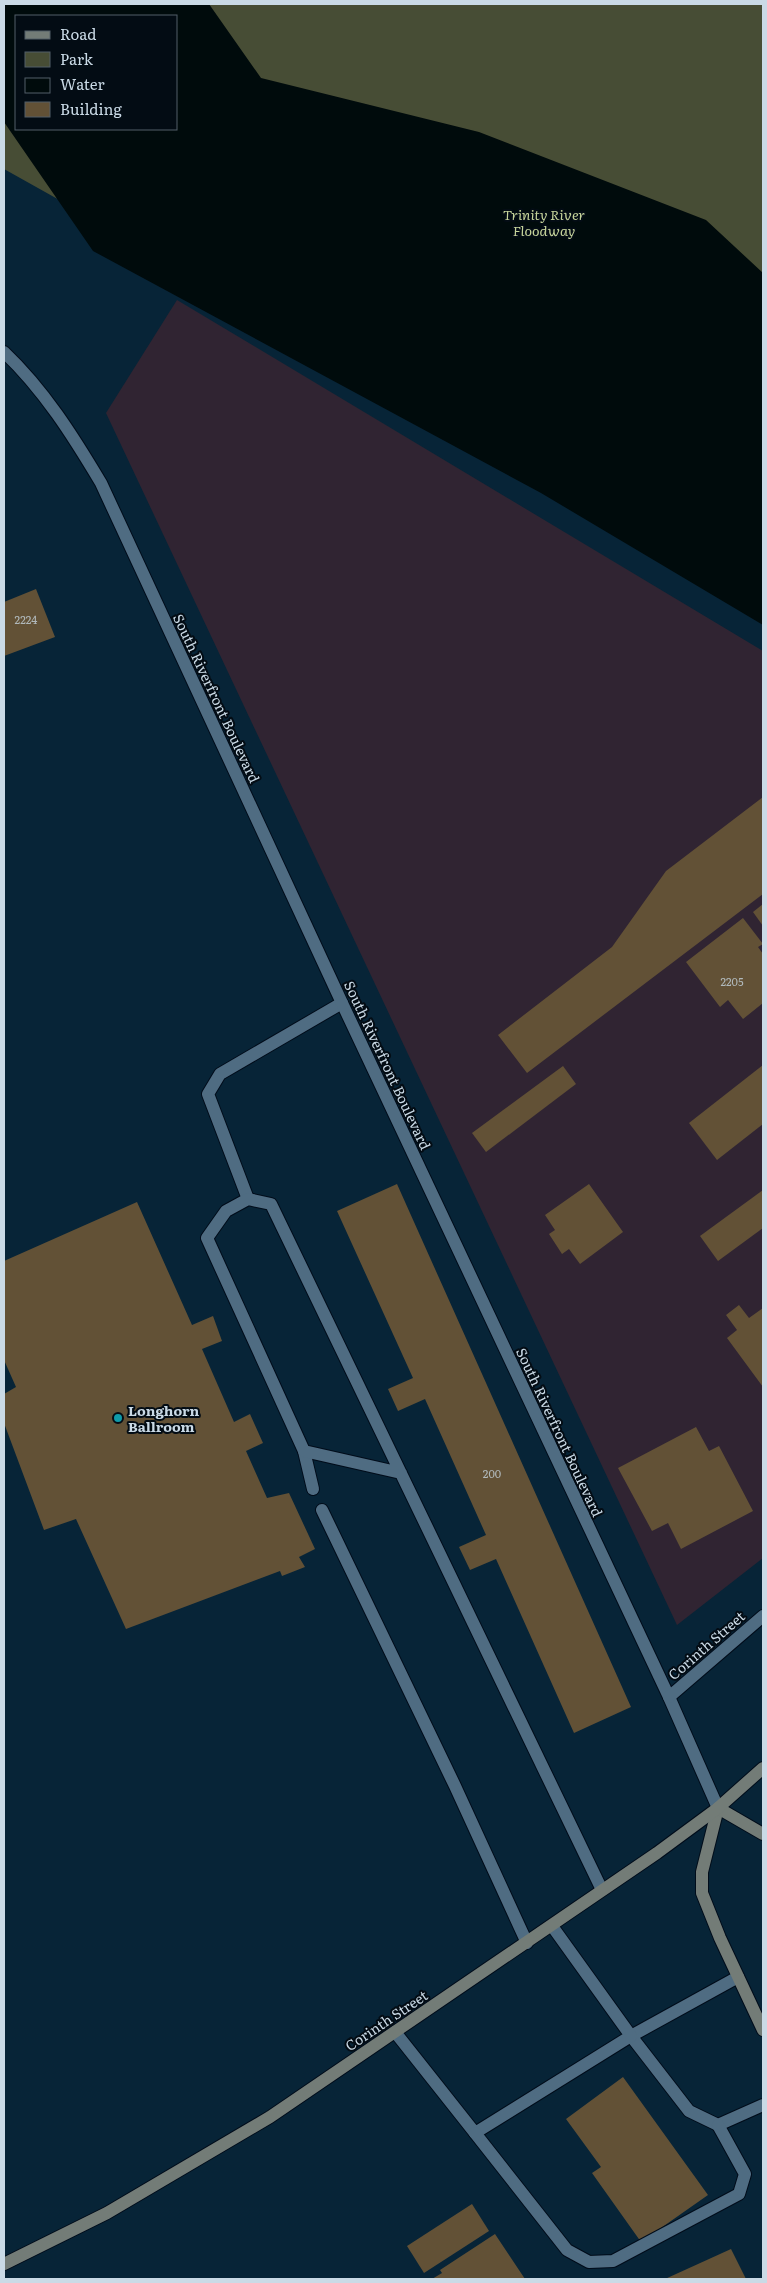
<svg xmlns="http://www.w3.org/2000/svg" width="767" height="2283" font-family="Literata,serif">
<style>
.industrial{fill:#302432}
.green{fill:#474d35;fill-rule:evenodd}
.water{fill:#000b0c;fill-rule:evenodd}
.building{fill:#625136}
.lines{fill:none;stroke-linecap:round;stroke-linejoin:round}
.service-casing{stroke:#000c1a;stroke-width:14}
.minor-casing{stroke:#000c1a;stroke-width:14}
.secondary-casing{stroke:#000c1a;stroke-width:14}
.service{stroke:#4f6c82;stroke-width:12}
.minor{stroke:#4f6c82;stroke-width:12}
.secondary{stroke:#737c77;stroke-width:12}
.culture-dot{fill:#0f9aa8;stroke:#030c14;stroke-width:2}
.labels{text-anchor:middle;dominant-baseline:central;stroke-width:4;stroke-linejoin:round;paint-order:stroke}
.number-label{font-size:11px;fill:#b0b8ba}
.park-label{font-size:14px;font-style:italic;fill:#c6d49b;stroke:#030c14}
.street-label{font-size:14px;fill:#cadae6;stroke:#030c14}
.poi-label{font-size:14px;font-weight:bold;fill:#cadae6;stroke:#030c14;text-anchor:start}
</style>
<rect width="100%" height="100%" fill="#072437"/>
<polygon class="industrial" points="177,300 763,651 763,1558 677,1625 106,413"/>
<path class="green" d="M 4,4 L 763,4 L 763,594 L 4,169 ZM 16,16 L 176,16 L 176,129 L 16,129 Z"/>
<path class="water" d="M 4,4 L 209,4 L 261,78 L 479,132 L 706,220 L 763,273 L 763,625 L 541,493 L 93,251 L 4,122 ZM 16,16 L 176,16 L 176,129 L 16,129 Z"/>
<g class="building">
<polygon points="36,589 55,637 4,656 4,602"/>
<polygon points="763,797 763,894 527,1073 498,1035 612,947 666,871"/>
<polygon points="763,904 763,926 753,912"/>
<polygon points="743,918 763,944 758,947 763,954 763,1003 743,1019 728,1000 720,1007 686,962"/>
<polygon points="763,1065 763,1124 717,1160 689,1123"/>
<polygon points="563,1066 576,1084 486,1152 472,1133"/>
<polygon points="397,1184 631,1707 574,1733 496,1559 470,1570 459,1547 486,1535 425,1399 398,1411 388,1389 413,1378 337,1211"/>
<polygon points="589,1184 623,1232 580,1264 569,1249 562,1254 549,1234 555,1230 545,1215"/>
<polygon points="763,1190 763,1228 718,1261 700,1236"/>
<polygon points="137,1202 192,1325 213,1316 222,1341 202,1349 234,1422 250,1414 263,1443 246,1451 267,1498 289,1493 315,1549 299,1557 305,1567 282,1576 280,1571 126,1629 76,1519 44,1530 4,1423 4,1394 16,1387 4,1360 4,1261"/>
<polygon points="739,1305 749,1318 763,1308 763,1387 727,1338 737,1330 726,1315"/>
<polygon points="696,1427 709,1451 719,1446 753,1511 681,1549 668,1523 652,1531 618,1468"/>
<polygon points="623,2077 708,2195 641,2242 592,2173 601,2167 566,2119"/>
<polygon points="472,2204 489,2231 424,2273 407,2246"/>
<polygon points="495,2234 525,2279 432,2279 442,2273 440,2270"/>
<polygon points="731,2249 746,2279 665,2279"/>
</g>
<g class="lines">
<g class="service-casing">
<g id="service">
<polyline points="248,1199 208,1094 220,1074 342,1003"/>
<polyline points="304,1451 313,1489"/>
<path d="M 401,1473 L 304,1451 L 207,1238 L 226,1211 L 248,1199 L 271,1204 C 382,1433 491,1662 602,1890"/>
<polyline points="322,1510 455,1786 527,1943"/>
<polyline points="738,1977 631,2036 689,2111 718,2125 763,2105"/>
<polyline points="395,2032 475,2133 631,2036 552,1926"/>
<polyline points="475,2133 567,2250 589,2262 613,2261 739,2194 745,2174 718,2125"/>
</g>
</g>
<g class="minor-casing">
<g id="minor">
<path d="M 4,352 C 44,390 73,436 101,483 L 342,1003 L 669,1697 L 718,1808"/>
<polyline points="669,1697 763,1616"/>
</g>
</g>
<g class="secondary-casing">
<g id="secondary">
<polyline points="718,1808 702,1872 702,1893 720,1938 763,2030"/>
<polyline points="718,1808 763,1834"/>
<polyline points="4,2264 107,2213 270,2117 657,1853 718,1808 763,1768"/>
</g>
</g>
<use href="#service" class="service"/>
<use href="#minor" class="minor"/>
<use href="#secondary" class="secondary"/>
</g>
<circle class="culture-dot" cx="118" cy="1418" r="5"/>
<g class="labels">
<g class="number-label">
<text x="26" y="619">2224</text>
<text x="732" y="981">2205</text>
<text x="492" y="1473">200</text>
</g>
<g class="park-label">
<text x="544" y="214">Trinity River<tspan x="544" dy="16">Floodway</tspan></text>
</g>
<g class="street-label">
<text transform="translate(217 698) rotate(65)">South Riverfront Boulevard</text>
<text transform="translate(388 1065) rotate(65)">South Riverfront Boulevard</text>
<text transform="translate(560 1432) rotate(65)">South Riverfront Boulevard</text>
<text transform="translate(706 1645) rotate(-41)">Corinth Street</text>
<text transform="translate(386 2020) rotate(-34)">Corinth Street</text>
</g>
<g class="poi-label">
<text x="128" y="1410">Longhorn<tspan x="128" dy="16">Ballroom</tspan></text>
</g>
</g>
<rect width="767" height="2283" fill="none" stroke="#cadae6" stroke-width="10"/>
<rect x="15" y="15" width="162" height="115" fill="#030c14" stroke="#535e68"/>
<rect x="25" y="31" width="25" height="8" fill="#737c77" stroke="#535e68"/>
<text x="60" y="40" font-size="15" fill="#cadae6">Road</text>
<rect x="25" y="52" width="25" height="15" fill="#474d35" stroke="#535e68"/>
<text x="60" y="65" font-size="15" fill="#cadae6">Park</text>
<rect x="25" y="78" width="25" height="15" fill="#000b0c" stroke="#535e68"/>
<text x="60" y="90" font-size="15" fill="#cadae6">Water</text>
<rect x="25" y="102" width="25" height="15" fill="#625136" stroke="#535e68"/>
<text x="60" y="115" font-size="15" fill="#cadae6">Building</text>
</svg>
